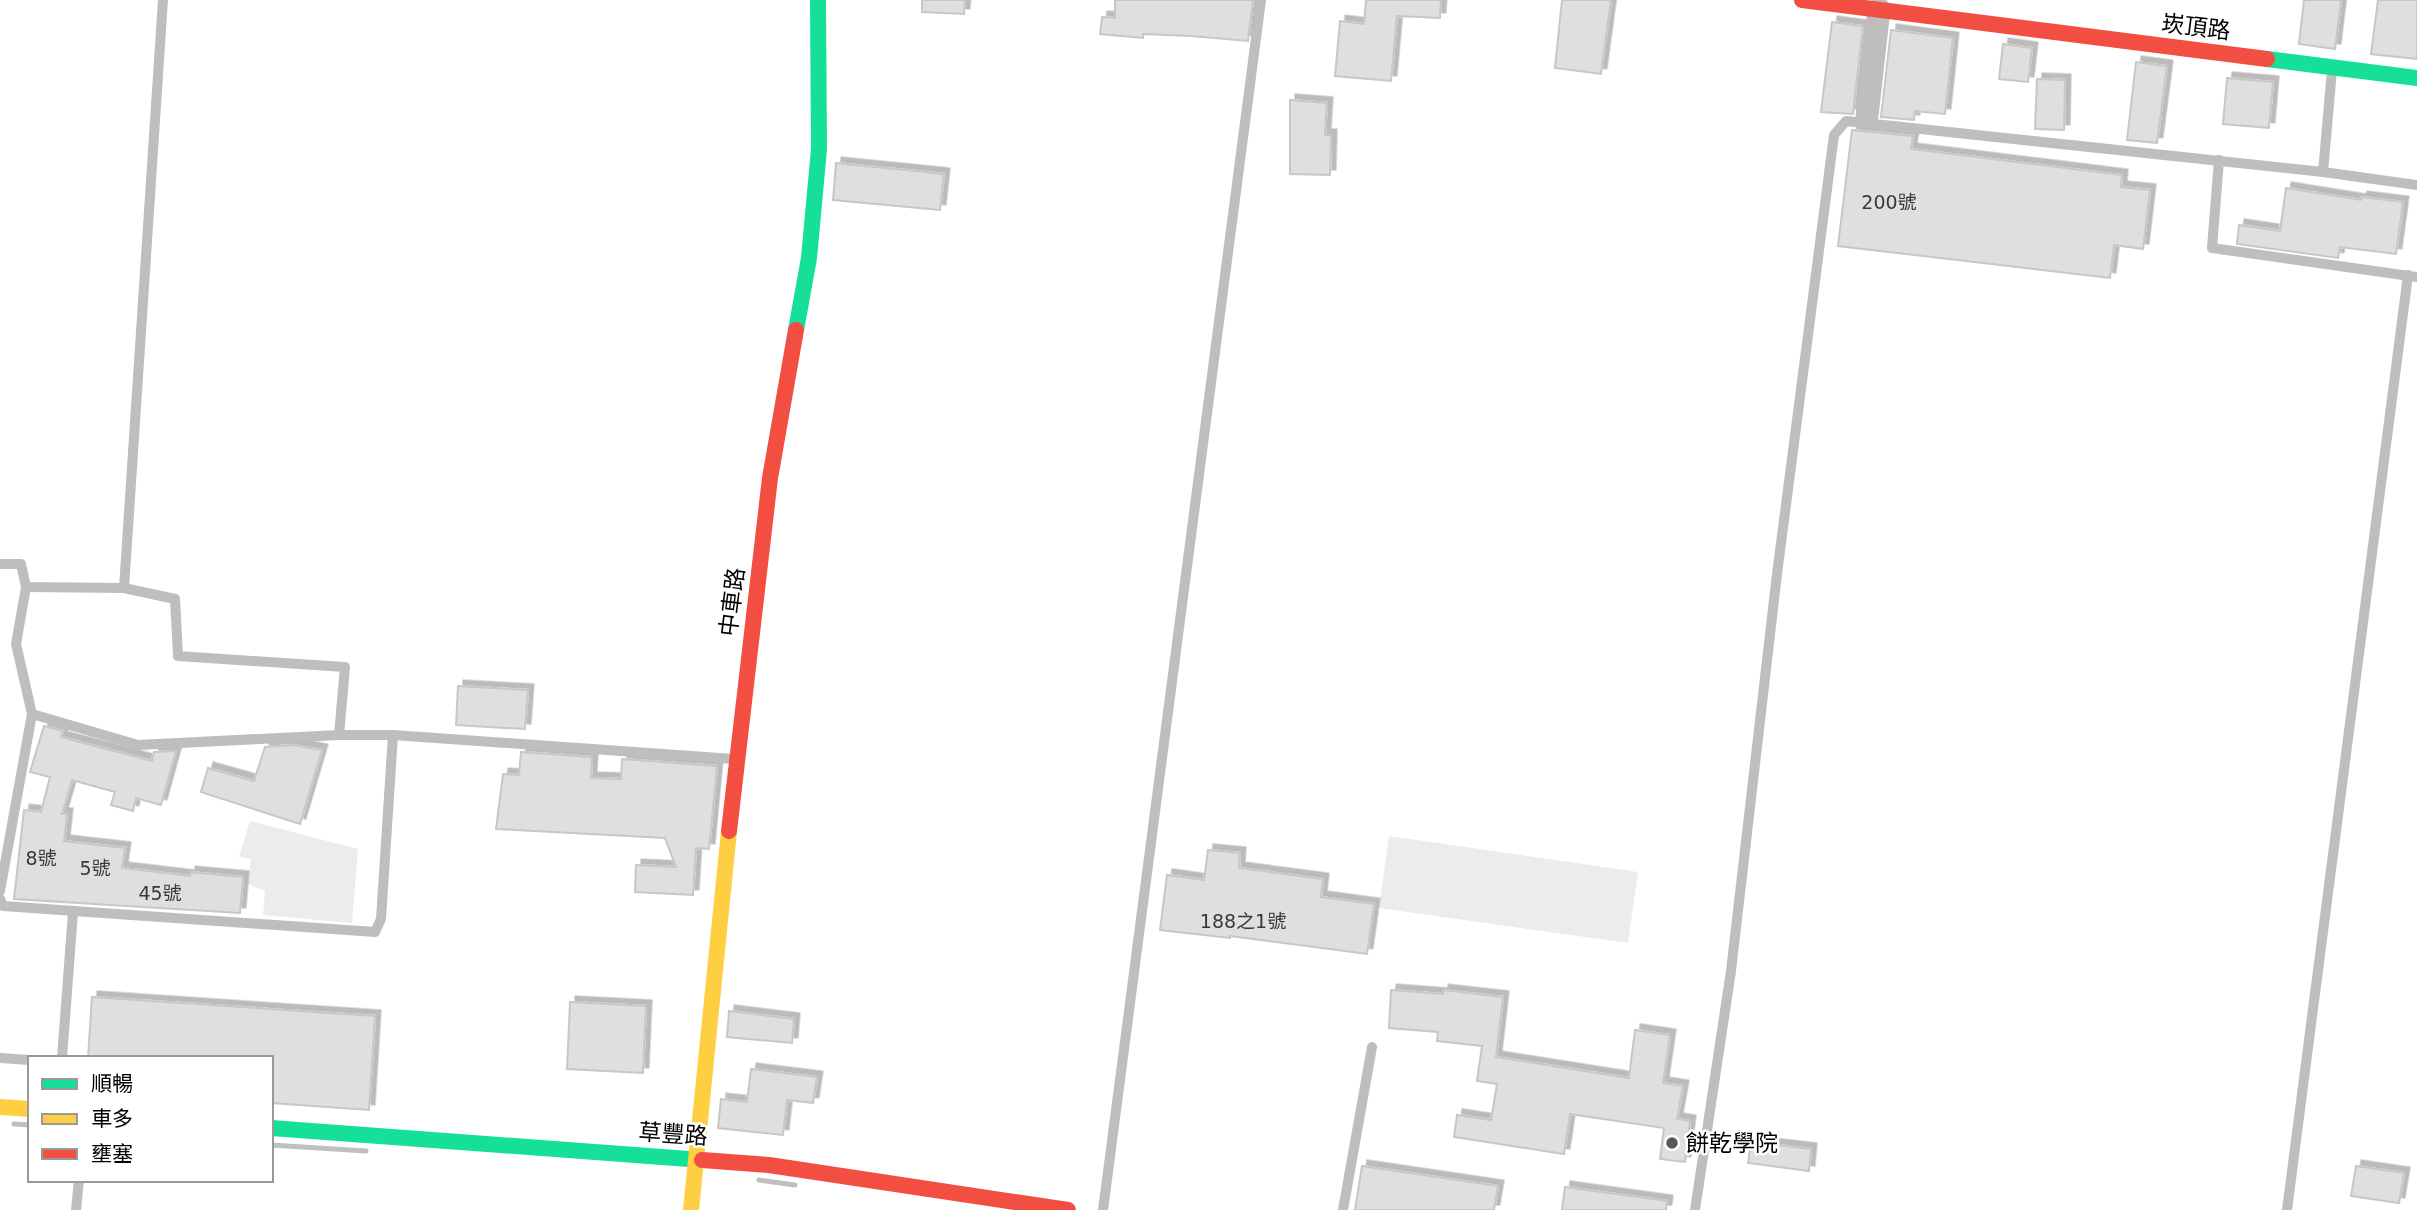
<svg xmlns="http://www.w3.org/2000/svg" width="2417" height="1210" font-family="'DejaVu Sans','Noto Sans TC',sans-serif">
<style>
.green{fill:#ececec}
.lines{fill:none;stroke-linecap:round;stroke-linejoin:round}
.stream{stroke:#bfbfbf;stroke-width:5}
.building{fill:#dfdfdf;stroke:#c7c7c7;stroke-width:2;filter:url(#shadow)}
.lane{stroke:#bebebe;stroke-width:10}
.street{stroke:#bebebe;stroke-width:23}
.fast{stroke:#16e098;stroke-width:16}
.slow{stroke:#ffcf43;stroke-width:16}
.jam{stroke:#f24e42;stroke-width:16}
.poi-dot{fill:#595959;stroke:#fff;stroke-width:2.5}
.labels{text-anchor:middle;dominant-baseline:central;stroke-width:5;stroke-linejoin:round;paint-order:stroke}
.number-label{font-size:19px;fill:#383838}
.street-label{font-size:23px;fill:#000;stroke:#fff}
.poi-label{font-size:23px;fill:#000;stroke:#fff;text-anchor:start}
</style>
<defs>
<filter id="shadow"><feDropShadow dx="5.5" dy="-5.5" stdDeviation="0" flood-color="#0004"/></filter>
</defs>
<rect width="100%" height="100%" fill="#fff"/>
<g class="green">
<polygon points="250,821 358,849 352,923 263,915 265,891 248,884 251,859 239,857"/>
<polygon points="1389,836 1638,872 1628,943 1379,908"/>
</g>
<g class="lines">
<g class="stream">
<polyline points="14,1124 30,1125"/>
<polyline points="271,1145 366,1151"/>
<polyline points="759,1180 795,1185"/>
</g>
</g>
<g class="building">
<polygon points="922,0 965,0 964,14 922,12"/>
<polygon points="1115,0 1253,0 1248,41 1191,36 1143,34 1143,38 1100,34 1102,17 1115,18"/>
<polygon points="1366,0 1441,0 1440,18 1397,16 1391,81 1335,76 1340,21 1364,24"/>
<polygon points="1562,0 1611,0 1601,74 1555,68"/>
<polygon points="2304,0 2341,0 2335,49 2299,44"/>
<polygon points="2378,0 2417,0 2417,59 2371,54"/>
<polygon points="1832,22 1863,26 1853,114 1821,112"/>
<polygon points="1891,30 1953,38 1945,114 1915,111 1914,120 1881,117"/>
<polygon points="2003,44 2032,48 2028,82 1999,79"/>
<polygon points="2136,62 2167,66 2157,143 2127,140"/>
<polygon points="2227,78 2273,82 2269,128 2223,124"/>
<polygon points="2037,79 2065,80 2064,130 2035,129"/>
<polygon points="1290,100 1327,103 1325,135 1331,135 1330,175 1290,174"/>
<polygon points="1852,130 1913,136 1911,149 2122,175 2121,187 2150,190 2143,249 2114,245 2110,278 1838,246"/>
<polygon points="836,163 944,174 940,210 833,200"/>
<polygon points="2286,188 2361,200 2362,197 2403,202 2396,254 2340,247 2338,258 2237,244 2239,225 2280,231"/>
<polygon points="458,686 528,690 525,729 456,725"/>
<polygon points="44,726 63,731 61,737 152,761 154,752 176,751 161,805 136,798 133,811 111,805 115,792 72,780 62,814 67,814 64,841 125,848 122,868 190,876 190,872 243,877 240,913 14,899 24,810 41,812 50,777 30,772"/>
<polygon points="294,745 322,750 300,824 201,792 208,768 254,781 265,747"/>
<polygon points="521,752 592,757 591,778 621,779 622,759 717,766 709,849 696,848 693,895 635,892 636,865 676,867 665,838 496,829 503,774 519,775"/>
<polygon points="1208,850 1240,853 1239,868 1323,879 1321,897 1374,904 1367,954 1230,936 1230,938 1160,930 1167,875 1204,880"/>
<polygon points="1391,990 1443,994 1443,990 1503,997 1496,1057 1629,1078 1635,1030 1670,1035 1663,1083 1683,1086 1677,1119 1690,1121 1685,1162 1660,1159 1664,1128 1570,1114 1564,1154 1454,1137 1457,1115 1491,1120 1497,1084 1477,1081 1482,1046 1437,1041 1438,1032 1389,1028"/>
<polygon points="92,997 375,1016 369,1110 271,1103 271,1058 88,1058"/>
<polygon points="570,1002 646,1006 643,1073 567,1069"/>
<polygon points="729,1011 794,1019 792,1043 727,1037"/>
<polygon points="751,1069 817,1077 813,1103 787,1100 783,1135 718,1128 721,1099 747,1102"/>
<polygon points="1751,1142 1811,1149 1809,1171 1748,1163"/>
<polygon points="1362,1166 1498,1186 1494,1210 1355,1210"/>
<polygon points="2356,1166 2404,1173 2399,1203 2351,1196"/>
<polygon points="1565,1187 1667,1201 1666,1210 1562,1210"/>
</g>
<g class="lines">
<g class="lane">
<polyline points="2219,160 2212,248 2417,277"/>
<polyline points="2323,172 2417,185"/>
<polyline points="0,564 21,564 26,587 124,588 175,599 178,656 345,667 339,735 393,735 734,759"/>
<polyline points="124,588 163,0"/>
<polyline points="32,714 138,745 339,735"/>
<polyline points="0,891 32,714 16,644 26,587"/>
<polyline points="0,899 3,906 375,932 381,919 393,735"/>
<polyline points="0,1058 30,1060"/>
<polyline points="62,1058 73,912"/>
<polyline points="76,1210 79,1180"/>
<polyline points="1103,1210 1261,0"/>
<polyline points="1343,1210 1372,1047"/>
<polyline points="1695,1210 1731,971 1777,574 1834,135 1846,121 2323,172 2332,70"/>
<polyline points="2287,1210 2408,275"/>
</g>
<polyline class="street" points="1867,116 1879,9"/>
<g class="fast">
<polyline points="2267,59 2417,78"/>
<polyline points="796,330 809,258 819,149 818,0"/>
<polyline points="271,1128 702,1160"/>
</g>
<g class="slow">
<polyline points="0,1107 30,1109"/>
<polyline points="691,1210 729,831"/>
</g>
<g class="jam">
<polyline points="1802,0 2267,59"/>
<polyline points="729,831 770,478 796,330"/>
<polyline points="702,1160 769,1165 1068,1210"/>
</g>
</g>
<circle class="poi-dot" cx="1672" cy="1143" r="7"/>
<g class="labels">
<g class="number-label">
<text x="1889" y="202">200號</text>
<text x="41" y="858">8號</text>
<text x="95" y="868">5號</text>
<text x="160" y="893">45號</text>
<text x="1243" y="921">188之1號</text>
</g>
<g class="street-label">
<text transform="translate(2196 27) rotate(7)">崁頂路</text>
<text transform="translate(732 602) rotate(-83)">中車路</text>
<text transform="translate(673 1134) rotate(4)">草豐路</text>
</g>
<g class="poi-label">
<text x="1686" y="1143">餅乾學院</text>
</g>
</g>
<rect x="28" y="1056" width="245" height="126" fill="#ffffff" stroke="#999999" stroke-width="2"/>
<rect x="42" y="1079" width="35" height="10" fill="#16e098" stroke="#999999" stroke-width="2"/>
<text x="91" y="1091" font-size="21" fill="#000000">順暢</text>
<rect x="42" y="1114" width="35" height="10" fill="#ffcf43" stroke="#999999" stroke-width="2"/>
<text x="91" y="1126" font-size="21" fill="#000000">車多</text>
<rect x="42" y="1149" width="35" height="10" fill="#f24e42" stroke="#999999" stroke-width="2"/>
<text x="91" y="1161" font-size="21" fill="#000000">壅塞</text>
</svg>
